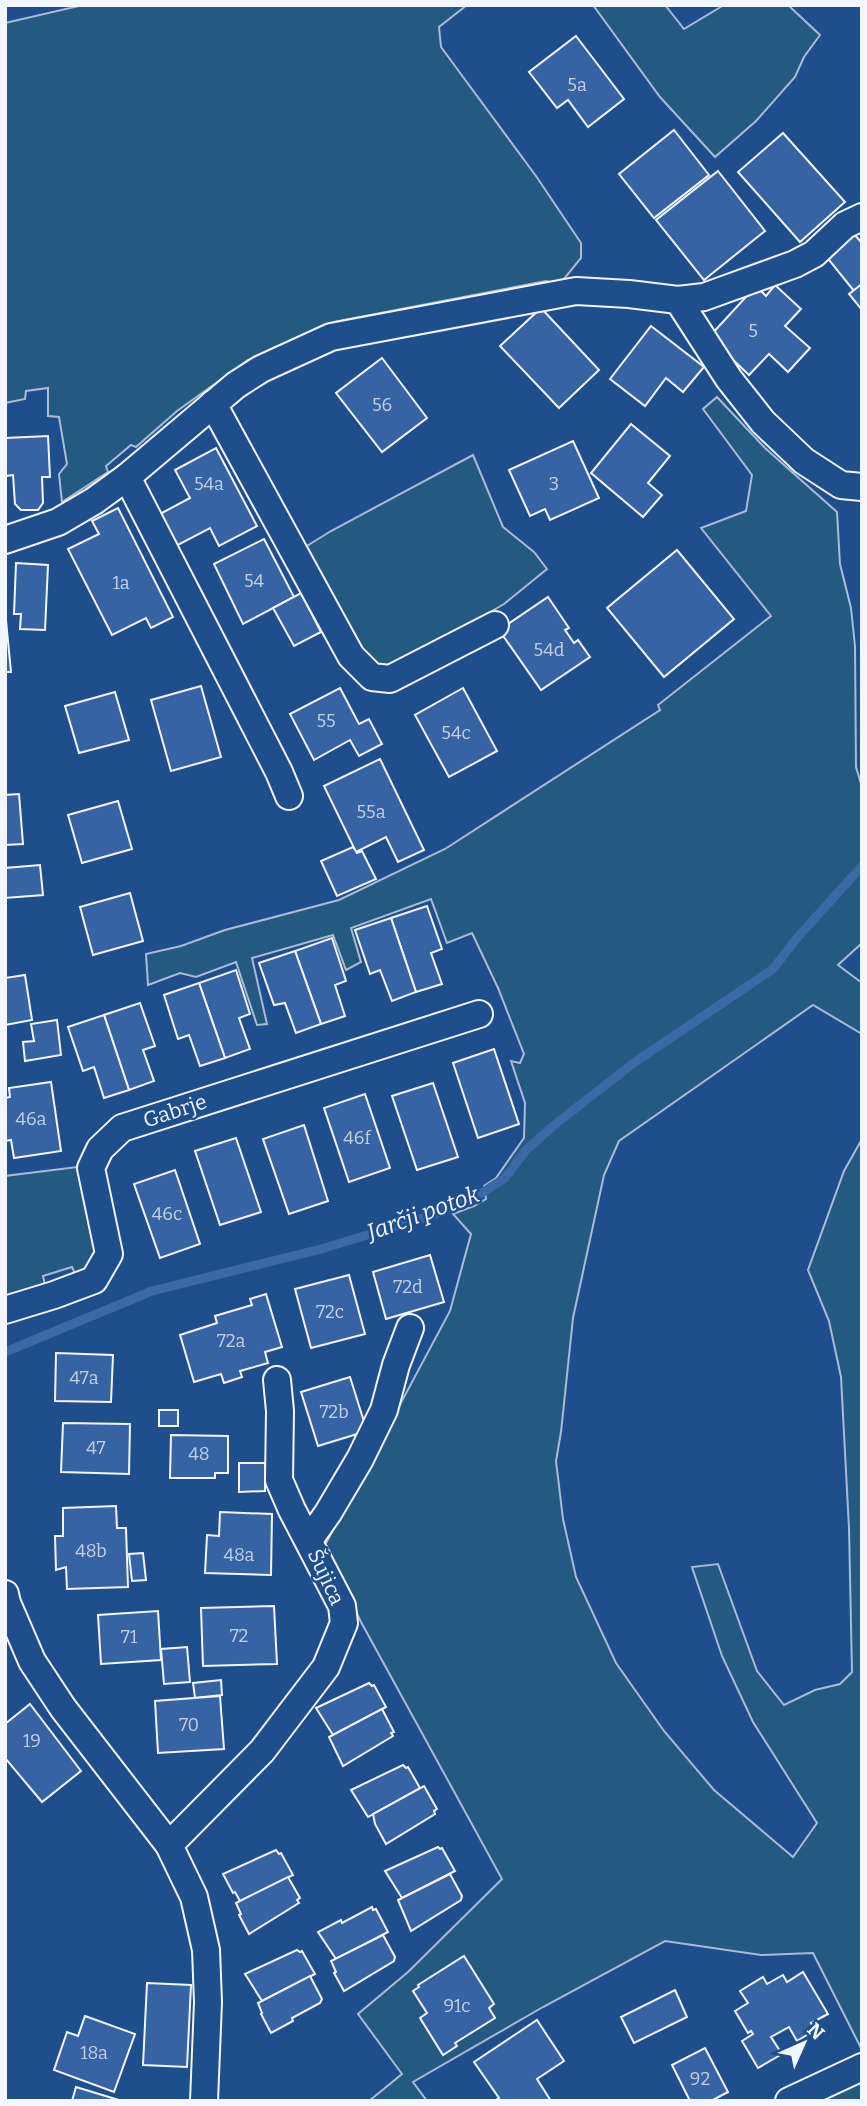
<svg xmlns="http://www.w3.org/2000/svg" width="867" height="2106" font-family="Bitter,serif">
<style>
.green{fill:#245a82;stroke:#a8bbd7;stroke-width:2}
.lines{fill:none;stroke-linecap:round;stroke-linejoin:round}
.stream{stroke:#3b69a3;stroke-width:9}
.building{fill:#3563a3;stroke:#f2f6ff;stroke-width:2}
.street-casing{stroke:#f2f6ff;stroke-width:30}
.street{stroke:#1f4e8c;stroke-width:26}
.labels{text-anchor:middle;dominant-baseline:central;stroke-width:5;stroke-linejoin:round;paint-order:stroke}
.number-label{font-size:18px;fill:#c3d1e8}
.street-label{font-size:21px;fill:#f2f6ff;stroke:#1f4e8c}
.water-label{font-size:23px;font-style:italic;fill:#f2f6ff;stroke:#1f4e8c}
</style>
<rect width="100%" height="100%" fill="#1f4e8c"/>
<g class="green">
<polygon points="83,5 467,5 439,27 441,47 536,176 581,243 581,258 560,284 546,281 334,322 248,360 177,411 136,447 131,445 106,466 108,472 62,502 59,474 67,464 59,417 48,416 48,388 26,391 25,399 5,403 5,23"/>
<polygon points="593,5 665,5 684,29 724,5 788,5 820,35 804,57 795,77 756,121 715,157 660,97"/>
<polygon points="717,397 765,448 837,512 840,564 851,608 855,646 856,767 862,787 862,943 838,965 862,983 862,1034 813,1005 619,1141 604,1175 573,1318 561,1432 556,1461 563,1519 576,1577 616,1663 664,1731 714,1790 793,1857 817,1823 753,1722 722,1656 692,1567 718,1564 757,1671 784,1705 815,1690 840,1684 852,1672 849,1528 841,1377 829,1321 808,1270 844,1171 862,1139 862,2050 813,1953 761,1955 665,1941 543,2007 413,2082 427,2101 369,2101 402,2074 358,2014 408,1972 502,1879 361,1622 324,1547 450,1311 471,1234 453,1214 474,1206 486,1199 484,1186 496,1178 524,1138 525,1103 511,1061 520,1063 524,1054 498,988 472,933 447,943 431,899 351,928 361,962 346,970 333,935 252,958 267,1024 257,1025 236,962 196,977 180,973 148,985 146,954 181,946 225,930 339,900 445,849 660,710 658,705 771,616 701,528 746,511 752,475 703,409"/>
<polygon points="473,455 503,527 534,552 547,569 504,604 420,653 382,669 371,666 302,549 331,531"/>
<polygon points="77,1167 96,1253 91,1265 76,1276 72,1267 43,1276 45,1285 5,1297 5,1176"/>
<polygon points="862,2076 862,2100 811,2101"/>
</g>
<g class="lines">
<polyline class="stream" points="5,1352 152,1291 321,1249 430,1216 477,1196 505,1178 526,1150 558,1122 635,1062 773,969 797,938 862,866"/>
</g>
<g class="building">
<polygon points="576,36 624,99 588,127 568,100 557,108 529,72"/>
<polygon points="674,130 709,175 654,218 619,174"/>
<polygon points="783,133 845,202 800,242 738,172"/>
<polygon points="718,171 765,231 704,280 656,220"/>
<polygon points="853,233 862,243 862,284 854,291 825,255"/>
<polygon points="862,284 862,310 849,294"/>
<polygon points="775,285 801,309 785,326 810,348 788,372 769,354 749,375 709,337 756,286 766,296"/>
<polygon points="541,308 599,370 559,408 500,346"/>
<polygon points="651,326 704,367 683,392 666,378 645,406 610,379"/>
<polygon points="382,358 427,418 382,452 336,393"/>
<polygon points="631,424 670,456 648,483 662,495 643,517 591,473"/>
<polygon points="48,436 50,477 42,477 43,503 38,510 21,510 15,504 13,475 5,476 5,438"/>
<polygon points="573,441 599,498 550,520 545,509 530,516 509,470"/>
<polygon points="216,448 257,526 219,546 210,528 176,546 160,514 190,498 175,470"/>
<polygon points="118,508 173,617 151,628 146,618 112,635 68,549 99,534 92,521"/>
<polygon points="264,539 294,597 243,624 214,564"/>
<polygon points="677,550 734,619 664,677 607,608"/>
<polygon points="16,563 48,565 45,630 20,629 21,614 14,614"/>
<polygon points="301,593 321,632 294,646 273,608"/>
<polygon points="548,597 569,628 565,630 574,643 578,640 590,657 541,690 499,630"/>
<polygon points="5,610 11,672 5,672"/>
<polygon points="201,686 221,757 171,771 151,700"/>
<polygon points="340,688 359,724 369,719 382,744 359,756 350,740 314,760 290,714"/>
<polygon points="463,688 497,751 449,777 415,715"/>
<polygon points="115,692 129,740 79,753 65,706"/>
<polygon points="380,759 424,850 398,862 386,837 356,852 324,786"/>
<polygon points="19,794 23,844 5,845 5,795"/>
<polygon points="118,801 132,849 82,863 68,815"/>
<polygon points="353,847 357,853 362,851 376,879 337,896 321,861"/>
<polygon points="40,865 43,895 5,898 5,868"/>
<polygon points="130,893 143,941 93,955 80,907"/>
<polygon points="427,906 442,949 431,953 442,984 416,992 391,918"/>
<polygon points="391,918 416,992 392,1001 380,970 370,974 355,930"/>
<polygon points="332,938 346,981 335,985 345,1016 321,1024 295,951"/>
<polygon points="295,951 321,1024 296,1033 285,1003 274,1005 259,963"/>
<polygon points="236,970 250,1014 239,1018 250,1049 225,1058 199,983"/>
<polygon points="25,975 32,1020 5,1025 5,978"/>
<polygon points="199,983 225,1058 200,1066 189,1035 178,1039 164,995"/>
<polygon points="140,1003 155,1046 143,1050 154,1081 129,1090 104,1015"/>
<polygon points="104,1015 129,1090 104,1098 94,1067 83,1071 68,1027"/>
<polygon points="57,1020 61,1055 25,1061 23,1042 34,1041 31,1024"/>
<polygon points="494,1049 519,1124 478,1138 453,1063"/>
<polygon points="51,1082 61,1151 14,1158 11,1140 5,1141 5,1098 10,1097 9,1088"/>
<polygon points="433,1083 458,1157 417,1170 392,1096"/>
<polygon points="365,1094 390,1168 349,1182 324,1108"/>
<polygon points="304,1125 328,1201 289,1214 263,1139"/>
<polygon points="236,1138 261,1212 220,1225 195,1151"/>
<polygon points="175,1170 200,1244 160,1258 134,1184"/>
<polygon points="430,1255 444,1302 386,1319 373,1272"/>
<polygon points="349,1275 365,1334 311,1348 295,1289"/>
<polygon points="266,1294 282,1347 265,1352 268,1363 240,1371 242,1377 224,1383 221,1374 194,1382 180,1335 217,1323 215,1316 252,1305 250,1299"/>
<polygon points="56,1353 113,1355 111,1402 55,1401"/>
<polygon points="350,1377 367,1431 318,1446 301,1392"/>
<rect x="159" y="1410" width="19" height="16"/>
<polygon points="63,1423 130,1424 129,1474 61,1472"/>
<polygon points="171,1435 228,1436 228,1473 215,1473 215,1478 170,1478"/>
<polygon points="239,1463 265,1463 265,1491 239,1492"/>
<polygon points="116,1506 117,1528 126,1528 128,1587 67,1589 66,1567 56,1570 55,1536 63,1536 63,1508"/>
<polygon points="220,1512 272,1514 271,1575 205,1573 207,1535 219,1536"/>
<polygon points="143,1553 146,1580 132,1581 129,1554"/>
<polygon points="274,1606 277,1664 203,1666 201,1608"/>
<polygon points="158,1611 161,1660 101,1664 98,1615"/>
<polygon points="187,1647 190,1682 164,1684 161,1649"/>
<polygon points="221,1680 222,1695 195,1698 193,1683"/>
<polygon points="369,1683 372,1686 374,1685 386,1707 333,1735 316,1708"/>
<polygon points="220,1696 224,1749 158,1753 155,1701"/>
<polygon points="30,1704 81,1771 42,1802 5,1758 5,1724"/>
<polygon points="382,1709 394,1732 391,1733 393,1736 343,1766 329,1737"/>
<polygon points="403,1765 406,1768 408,1767 420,1788 368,1817 351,1790"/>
<polygon points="424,1786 437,1809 434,1811 435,1814 386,1844 375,1824 373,1814"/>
<polygon points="438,1847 440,1849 442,1848 455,1871 402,1898 385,1871"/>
<polygon points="276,1850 279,1854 281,1853 293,1875 240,1901 235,1892 233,1893 223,1874"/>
<polygon points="450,1874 462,1896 461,1900 411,1931 398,1900"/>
<polygon points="288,1877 300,1898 297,1900 299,1903 249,1934 239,1915 241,1914 236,1903"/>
<polygon points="372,1907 373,1910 376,1909 388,1932 336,1959 318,1932 341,1920 342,1923"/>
<polygon points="383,1935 395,1957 394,1961 344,1991 334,1973 336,1972 331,1961"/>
<polygon points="297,1950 300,1952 302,1951 315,1974 262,2001 245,1974"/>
<polygon points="464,1956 494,2004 489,2008 495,2018 455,2043 457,2046 443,2055 420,2018 427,2013 413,1991 419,1987 418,1985"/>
<polygon points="803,1972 828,2014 811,2023 815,2030 797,2041 789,2027 771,2037 782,2054 758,2068 742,2041 753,2034 751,2031 748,2033 735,2011 748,2003 740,1991 763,1977 767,1984 783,1975 787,1982"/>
<polygon points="310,1976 322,1999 320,2003 292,2018 293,2021 271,2033 261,2014 262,2013 258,2003"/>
<polygon points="147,1983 191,1985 187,2067 143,2065"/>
<polygon points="675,1990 687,2017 634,2043 621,2017"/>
<polygon points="85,2016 135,2034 114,2092 54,2070 67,2032 78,2036"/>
<polygon points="537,2020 564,2061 537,2079 551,2101 494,2101 499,2098 474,2062"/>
<polygon points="705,2048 728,2092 711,2101 690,2101 672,2065"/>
<polygon points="76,2087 122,2101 72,2101"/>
</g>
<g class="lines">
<g class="street-casing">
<g id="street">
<polyline points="678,300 729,379 763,422 804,461 841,485 862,487"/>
<polyline points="213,404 351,656 372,677 390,679 495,625"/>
<polyline points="127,477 279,772 289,796"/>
<polyline points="5,540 58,522 94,501 127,477 236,385 261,369 331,337 576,291 629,294 678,300 704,297 795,264 814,254 845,225 862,217"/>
<polyline points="5,1310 54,1295 94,1280 109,1254 91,1168 100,1149 122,1128 479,1014"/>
<polyline points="309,1540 328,1513 360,1459 384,1410 396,1365 410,1328"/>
<polyline points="5,1594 7,1603 32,1661 63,1708 169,1845 194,1897 206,1950 208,2002 204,2101"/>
<polyline points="169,1845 262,1751 326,1667 344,1623 342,1606 292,1510 279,1480 280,1411 277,1380"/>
<polyline points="789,2101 862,2067"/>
</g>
</g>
<use href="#street" class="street"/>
</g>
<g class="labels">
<g class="number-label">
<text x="577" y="85">5a</text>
<text x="753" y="331">5</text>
<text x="382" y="405">56</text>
<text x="209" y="484">54a</text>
<text x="554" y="484">3</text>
<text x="254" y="581">54</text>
<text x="121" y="583">1a</text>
<text x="549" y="650">54d</text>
<text x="326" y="721">55</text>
<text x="456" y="733">54c</text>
<text x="371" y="812">55a</text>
<text x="31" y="1119">46a</text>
<text x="357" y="1138">46f</text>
<text x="167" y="1214">46c</text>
<text x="408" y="1287">72d</text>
<text x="330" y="1312">72c</text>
<text x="231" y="1341">72a</text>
<text x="84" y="1378">47a</text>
<text x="334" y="1412">72b</text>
<text x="96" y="1448">47</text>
<text x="199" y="1454">48</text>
<text x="91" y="1551">48b</text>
<text x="239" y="1555">48a</text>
<text x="239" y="1636">72</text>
<text x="129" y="1637">71</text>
<text x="189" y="1725">70</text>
<text x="32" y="1741">19</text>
<text x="457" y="2006">91c</text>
<text x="94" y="2053">18a</text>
<text x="700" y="2079">92</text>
</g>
<g class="street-label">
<text transform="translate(175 1111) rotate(-18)">Gabrje</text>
<text transform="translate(326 1577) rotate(65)">Šujica</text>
</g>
<g class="water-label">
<text transform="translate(423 1213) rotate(-20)">Jarčji potok</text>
</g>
</g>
<rect width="867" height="2106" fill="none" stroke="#f2f6ff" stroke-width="14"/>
<g transform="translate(804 2043) rotate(45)" stroke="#1f4e8c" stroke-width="5" paint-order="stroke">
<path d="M0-5L12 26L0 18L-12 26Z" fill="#f2f6ff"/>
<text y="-10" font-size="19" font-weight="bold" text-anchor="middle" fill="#f2f6ff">N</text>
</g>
</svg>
